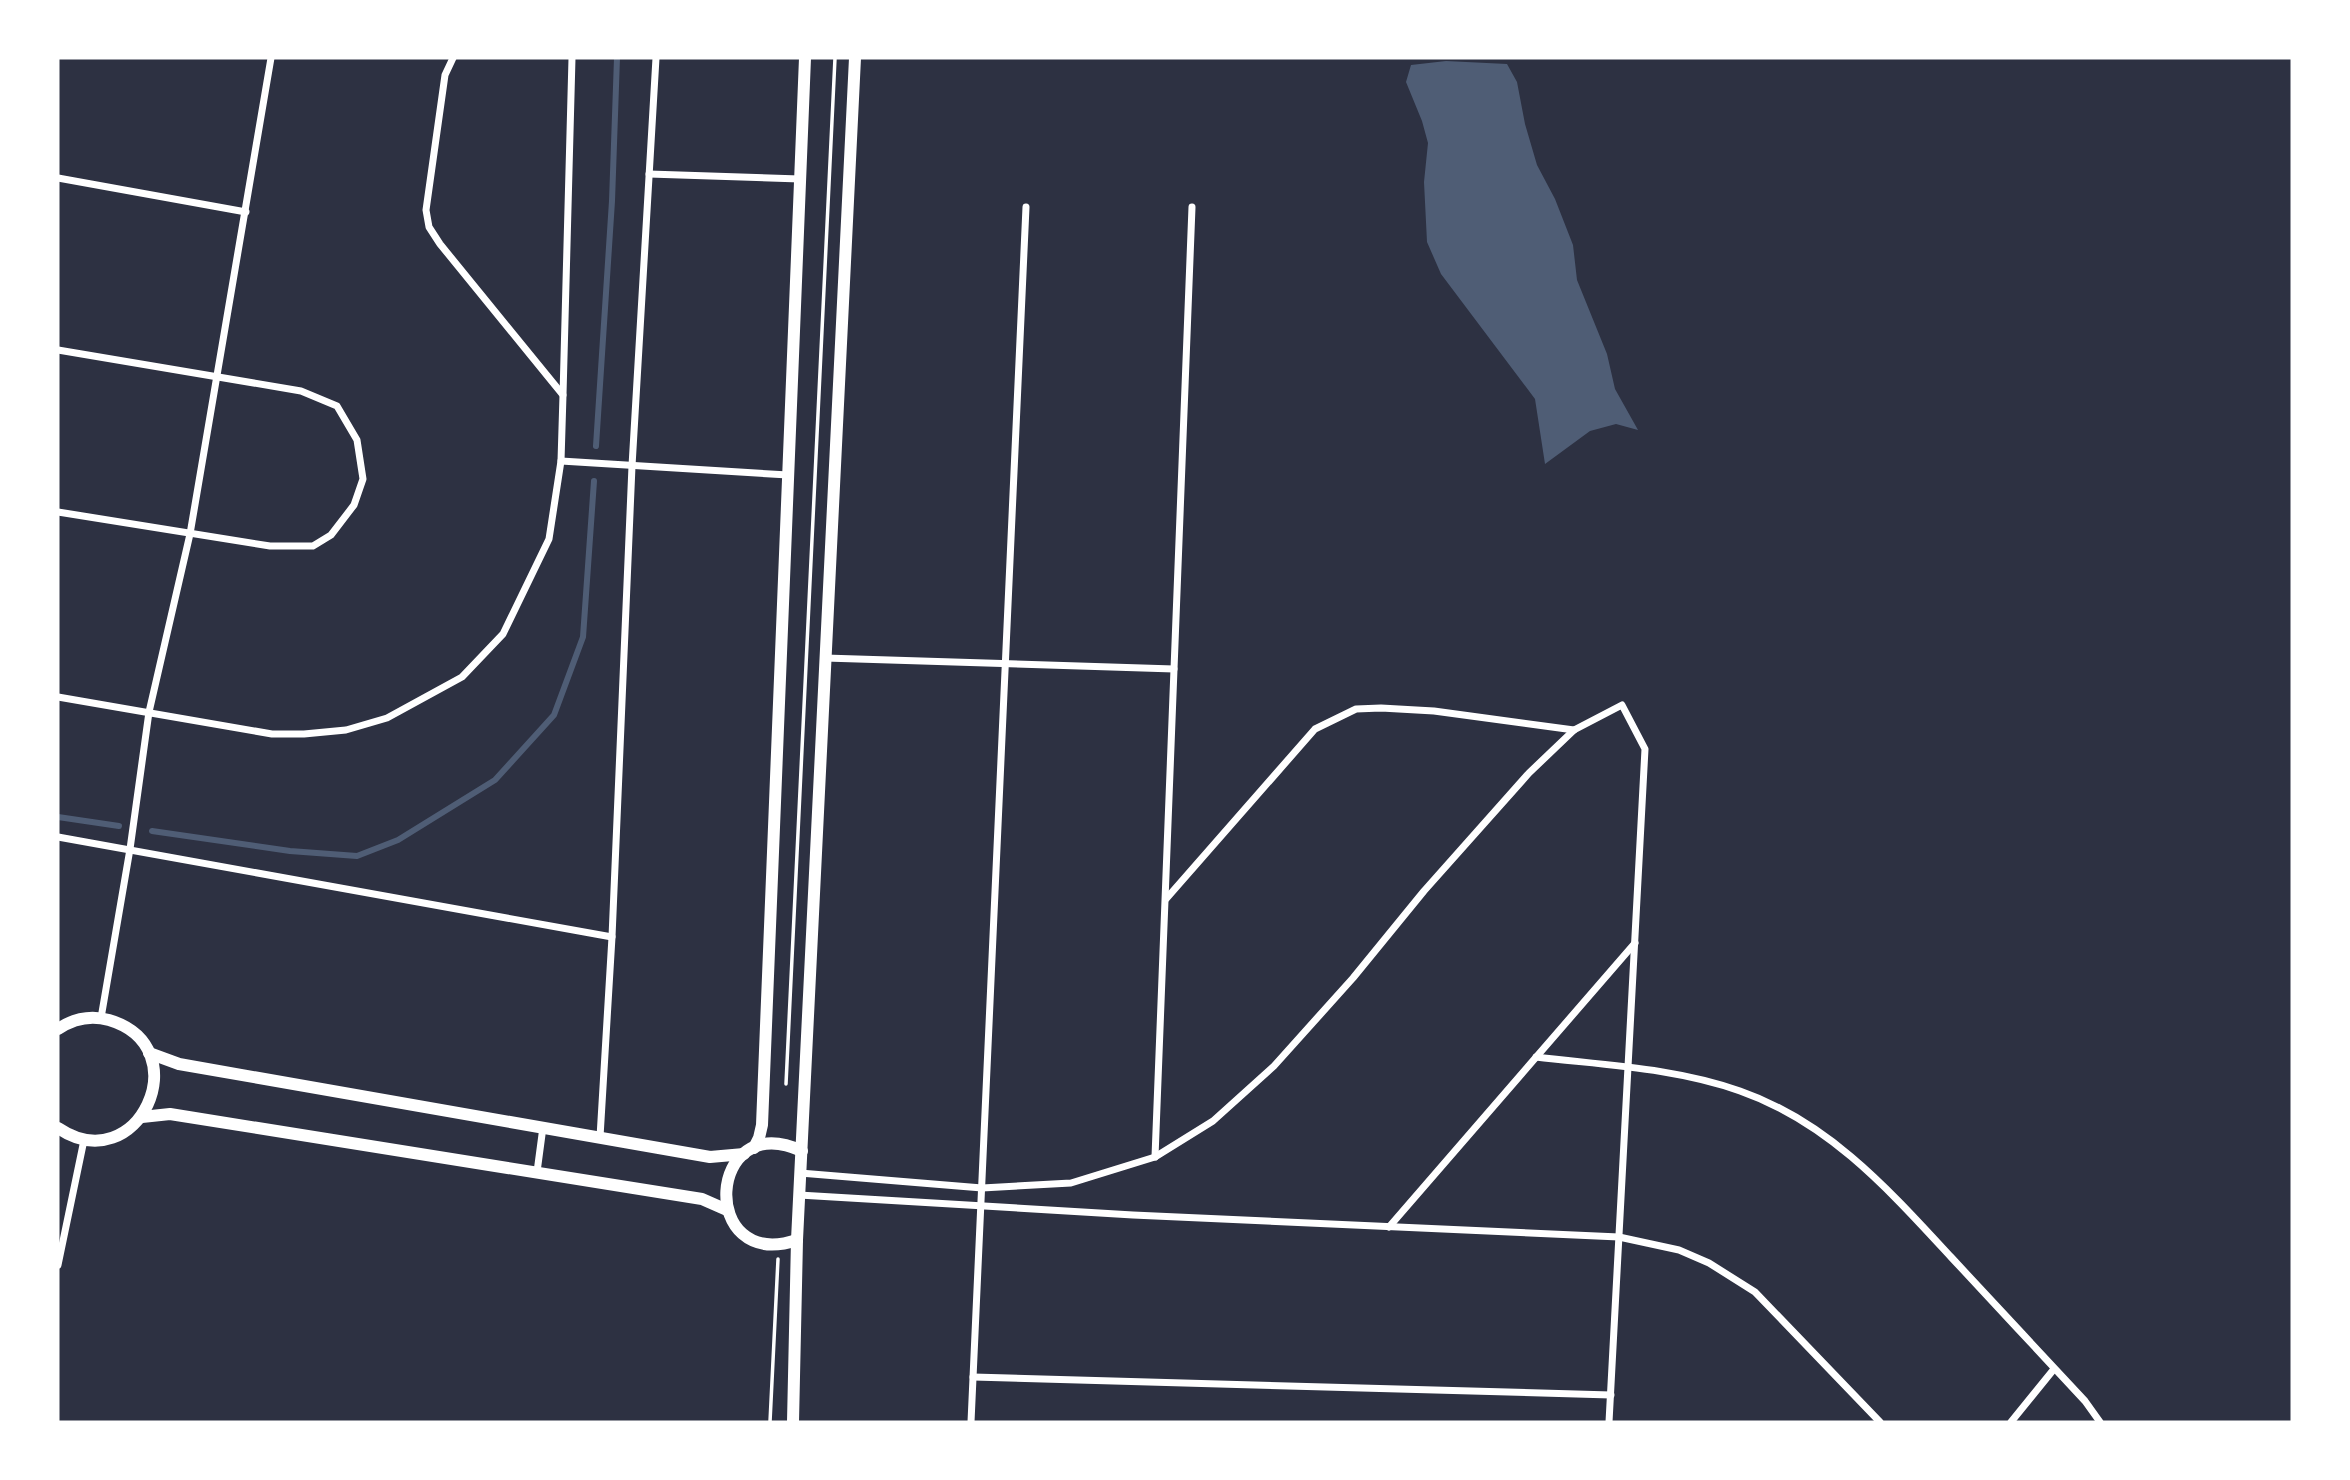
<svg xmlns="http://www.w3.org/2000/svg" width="2350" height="1480" font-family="'Titillium Web',sans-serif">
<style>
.water{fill:#4f5d75}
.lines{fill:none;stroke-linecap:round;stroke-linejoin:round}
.stream{stroke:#4f5d75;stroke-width:6}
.path{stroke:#fff;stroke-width:3.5}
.minor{stroke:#fff;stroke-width:7}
.tertiary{stroke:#fff;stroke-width:12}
</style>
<rect width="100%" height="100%" fill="#2d3142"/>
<polygon class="water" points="1446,61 1507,64 1517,82 1525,124 1537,165 1555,199 1573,245 1577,280 1607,354 1615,389 1638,430 1616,424 1590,431 1545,464 1535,399 1441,274 1427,242 1424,182 1428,143 1422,121 1406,82 1411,65"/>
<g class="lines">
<g class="stream">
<polyline points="596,446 612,201 617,58"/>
<polyline points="58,817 119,826"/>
<polyline points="152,831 290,851 357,856 398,840 495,780 554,715 583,637 594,481"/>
</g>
<g class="path">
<polyline points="786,1084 835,58"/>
<polyline points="770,1422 778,1259"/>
</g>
<g class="minor">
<polyline points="649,174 800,179"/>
<polyline points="58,178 246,212"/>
<polyline points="58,350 301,391 337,406 357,440 363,479 354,505 331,535 313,546 270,546 58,512"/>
<polyline points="563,395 572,58"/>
<polyline points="561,461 788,475"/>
<polyline points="825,658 1174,669"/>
<polyline points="58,697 272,734 304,734 346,730 387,718 462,677 503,634 549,539 561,461 563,395 440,244 429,227 426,210 445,75 453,58"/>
<polyline points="58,837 612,937"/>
<polyline points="1166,899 1315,729 1356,709 1381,708 1434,711 1574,730"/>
<polyline points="101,1018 130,849 149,712 190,534 271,58"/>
<path d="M 1536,1057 C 1603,1065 1676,1068 1740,1091 C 1829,1122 1889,1190 1951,1257 C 1996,1305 2040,1353 2085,1401 L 2100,1422"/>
<polyline points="600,1137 612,937 632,466 656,58"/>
<polyline points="1155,1157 1192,207"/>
<polyline points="537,1172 543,1127"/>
<polyline points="800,1173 982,1188 1071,1183 1155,1157 1213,1121 1274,1066 1353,978 1424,891 1529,773 1574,730 1622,705 1645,749 1609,1422"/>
<polyline points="799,1195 1133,1215 1619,1237 1679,1250 1709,1263 1755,1292 1880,1422"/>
<polyline points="1389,1227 1635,943"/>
<polyline points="58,1265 84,1140"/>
<polyline points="973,1377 1611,1395"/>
<polyline points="971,1422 1026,207"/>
<polyline points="2011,1422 2054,1369"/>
</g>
<g class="tertiary">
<path d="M 58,1029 C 73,1019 91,1015 109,1020 C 200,1047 138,1182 58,1128"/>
<polyline points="149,1053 179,1064 710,1157 744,1154"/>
<polyline points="142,1117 170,1114 702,1199 727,1210"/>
<polyline points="754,1148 759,1138 762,1125 805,58"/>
<path d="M 797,1240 C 698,1273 706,1107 802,1151"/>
<polyline points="793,1422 797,1240 855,58"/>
</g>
</g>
<rect width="2350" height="1480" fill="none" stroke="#ffffff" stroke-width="119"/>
</svg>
